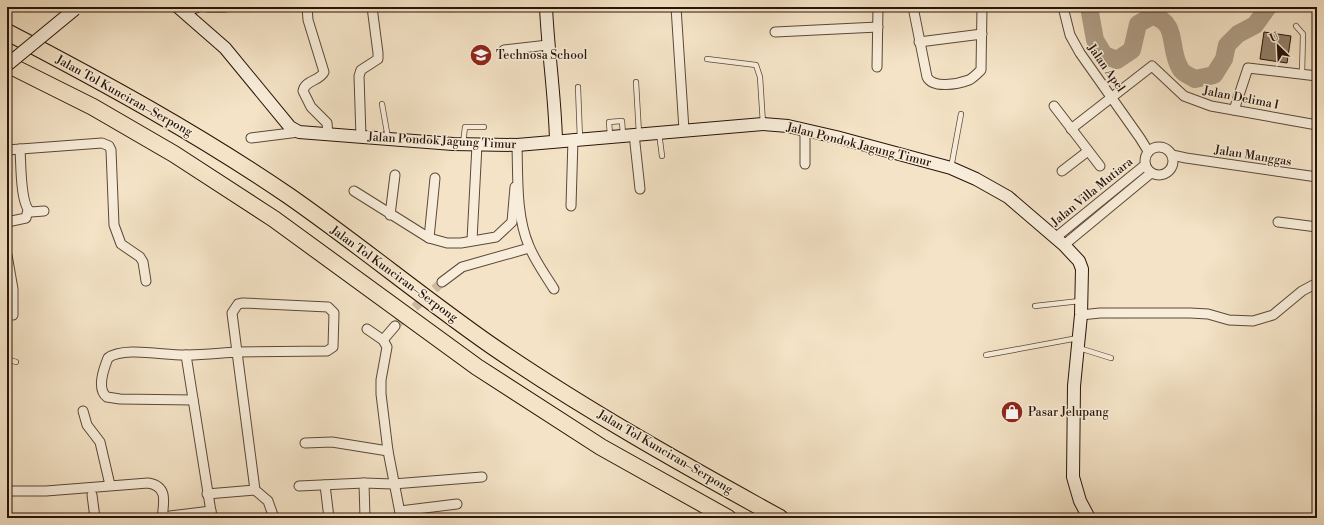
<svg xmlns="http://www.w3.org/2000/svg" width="1324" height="525" font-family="'Libre Bodoni',serif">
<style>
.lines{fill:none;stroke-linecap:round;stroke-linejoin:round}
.river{stroke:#af9d86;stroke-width:18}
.building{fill:#93806b;stroke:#291409}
.street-tunnel{stroke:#cbbaa0;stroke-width:9;stroke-dasharray:9 4.5;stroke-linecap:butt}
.lane-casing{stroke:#5c4838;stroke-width:6}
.street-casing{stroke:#5c4838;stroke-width:11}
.secondary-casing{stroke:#291409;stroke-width:14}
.highway-casing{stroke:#291409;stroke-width:18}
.lane{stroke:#f8edda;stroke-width:4.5}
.street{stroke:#f8edda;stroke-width:9}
.secondary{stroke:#f8edda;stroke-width:12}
.highway{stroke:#f4e3c6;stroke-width:16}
.secondary-bridge-casing{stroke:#291409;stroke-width:14;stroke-linecap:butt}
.secondary-bridge{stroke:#f8edda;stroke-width:12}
.labels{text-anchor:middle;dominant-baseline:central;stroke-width:3;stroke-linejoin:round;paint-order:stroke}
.poi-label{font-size:12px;fill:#291409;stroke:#f8edda;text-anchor:start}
.street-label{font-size:12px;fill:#291409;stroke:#f8edda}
</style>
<rect width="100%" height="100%" fill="#f4e3c6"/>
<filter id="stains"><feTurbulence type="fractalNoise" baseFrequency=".005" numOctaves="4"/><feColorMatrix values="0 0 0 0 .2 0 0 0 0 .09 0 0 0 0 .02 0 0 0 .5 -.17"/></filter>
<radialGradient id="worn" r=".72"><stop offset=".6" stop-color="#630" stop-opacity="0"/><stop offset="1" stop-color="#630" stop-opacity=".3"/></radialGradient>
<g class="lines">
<path class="river" d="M 1089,7 L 1095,40 L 1104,55 L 1117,60 L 1132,50 L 1138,24 L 1152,16 C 1179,22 1168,48 1180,68 C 1182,73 1190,76 1195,79 L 1214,75 L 1224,59 L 1227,45 L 1238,34 L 1255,25 L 1268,7"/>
</g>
<polygon class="building" points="1264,32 1291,36 1287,63 1260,59"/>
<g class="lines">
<polyline class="street-tunnel" points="395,326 442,282"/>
<g class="lane-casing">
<g id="lane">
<polyline points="1296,26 1303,34 1302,74"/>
<polyline points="707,59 756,65 760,77 763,124"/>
<polyline points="636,82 639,134"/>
<polyline points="578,87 580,139"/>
<polyline points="382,104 388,138"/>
<polyline points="659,133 662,156"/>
<polyline points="610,135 609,122 622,121 623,135"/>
<polyline points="463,144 465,127 484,127"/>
<polyline points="951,168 961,114"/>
<polyline points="1035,306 1080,301"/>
<polyline points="1079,348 1111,358"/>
<polyline points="986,355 1078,338"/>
<polyline points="7,359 16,362"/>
</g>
</g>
<g class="street-casing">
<g id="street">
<polyline points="208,7 225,7"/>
<path d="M 307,7 L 308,20 L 324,72 C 320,81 305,80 303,91 L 311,107 L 327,123 L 328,135"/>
<polyline points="676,7 684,130"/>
<path d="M 913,7 L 927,77 C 933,89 958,84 969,80 C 973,78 977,74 981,70 L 982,7"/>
<polyline points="1063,7 1070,35 1080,53 1140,138 1148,151"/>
<polyline points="185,12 198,7"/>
<polyline points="775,32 878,27"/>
<polyline points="919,42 982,34"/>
<polyline points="504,50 548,45"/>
<polyline points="877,67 878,7"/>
<polyline points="1054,106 1100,166"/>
<polyline points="1234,110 1248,68 1317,76"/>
<polyline points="1071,129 1152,66 1184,96 1211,106 1317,125"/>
<polyline points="634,134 640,189"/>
<polyline points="361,137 359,76 361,70 378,59 378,53 372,7"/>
<polyline points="251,138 299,132"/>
<path d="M 517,145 C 518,178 516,216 529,246 C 535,261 546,276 554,289"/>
<circle cx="1159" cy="161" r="14"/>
<path d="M 20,149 C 21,161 20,206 31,212 L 44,211"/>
<polyline points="7,150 102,143 109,146 111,150 114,225 121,244 140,257 143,262 146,281"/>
<polyline points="1172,155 1186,158 1317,177"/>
<polyline points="805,164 805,129"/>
<polyline points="1062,171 1088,151"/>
<polyline points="354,191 429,238 447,243 461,243 496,237 512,222 515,187"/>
<polyline points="571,206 573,139"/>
<polyline points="390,215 395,175"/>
<polyline points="7,222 26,218 28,210"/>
<polyline points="1278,222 1317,227"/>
<polyline points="429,238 435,178"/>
<polyline points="1055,238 1145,165"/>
<polyline points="472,240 477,145"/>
<polyline points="1064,245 1151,173"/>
<polyline points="7,255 13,289 13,315"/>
<polyline points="442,282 462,267 529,248"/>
<polygon points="243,303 328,307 334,313 333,347 327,351 237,352 232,313 238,304"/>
<polyline points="1081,315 1100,313 1190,313 1208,314 1229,320 1253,321 1273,315 1302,291 1317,283"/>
<polyline points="367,329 383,340 387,347 381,380 381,394 388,451 401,518"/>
<polyline points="383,340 395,326"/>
<polyline points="186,355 212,518"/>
<path d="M 193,400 L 120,399 L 107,397 C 96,389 104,368 108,358 C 124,346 166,356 187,355 C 204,355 220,353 237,352 L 255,490 L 268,501 L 274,518"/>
<polyline points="83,411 87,425 100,442 110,485"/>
<polyline points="305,443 332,442 388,451"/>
<polyline points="364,483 365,518"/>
<polyline points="325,485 329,518"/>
<polyline points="299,486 364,483 393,484 482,477"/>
<path d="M 7,491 L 46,491 L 148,483 C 168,486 164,502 162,518"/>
<polyline points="207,494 255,490"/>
<polyline points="92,495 95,518"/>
<polyline points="400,511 457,504"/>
<polyline points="170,516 211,511"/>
</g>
</g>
<g class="secondary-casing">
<g id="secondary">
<polyline points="178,7 225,48 290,127 299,132 453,144 517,145 763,124 788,126 836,137 951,168 976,179 1008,197 1064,245 1079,261 1082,269 1081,315 1074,386 1073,477 1080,501 1089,518"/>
<path d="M 546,7 C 548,52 555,96 556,141"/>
</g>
</g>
<g class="highway-casing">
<g id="highway">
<path d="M 7,32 C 105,83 198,134 289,196 C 358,244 423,298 492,346 C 584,409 682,464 780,518"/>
<polyline points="7,64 93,107 174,154 274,219 477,367 601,447 728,518"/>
</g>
</g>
<use href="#lane" class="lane"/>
<use href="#street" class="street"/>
<use href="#secondary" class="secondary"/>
<use href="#highway" class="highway"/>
<g class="secondary-bridge-casing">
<polyline id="secondary-bridge" points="7,65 75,9"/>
</g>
<use href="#secondary-bridge" class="secondary-bridge"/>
</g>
<defs>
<g id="school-disc" transform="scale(1.15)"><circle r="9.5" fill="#8f2418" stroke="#f8edda"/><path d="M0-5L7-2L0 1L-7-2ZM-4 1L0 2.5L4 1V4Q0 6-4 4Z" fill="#fff"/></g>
<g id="shop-disc" transform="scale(1.15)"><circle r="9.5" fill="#8f2418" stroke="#f8edda"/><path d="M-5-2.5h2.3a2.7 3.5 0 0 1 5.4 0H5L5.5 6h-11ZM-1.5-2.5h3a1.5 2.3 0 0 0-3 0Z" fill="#fff"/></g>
</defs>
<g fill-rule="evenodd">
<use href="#school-disc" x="481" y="55"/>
<use href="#shop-disc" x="1012" y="412"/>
</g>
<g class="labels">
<g class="poi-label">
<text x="496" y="55">Technosa School</text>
<text x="1028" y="412">Pasar Jelupang</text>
</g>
<g class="street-label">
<text transform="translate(1106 68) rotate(55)">Jalan Apel</text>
<text transform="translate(124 96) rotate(29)">Jalan Tol Kunciran–Serpong</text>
<text transform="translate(1241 98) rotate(11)">Jalan Delima I</text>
<text transform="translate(442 141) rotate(3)">Jalan Pondok Jagung Timur</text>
<text transform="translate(859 145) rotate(14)">Jalan Pondok Jagung Timur</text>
<text transform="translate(1253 156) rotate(9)">Jalan Manggas</text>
<text transform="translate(1092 192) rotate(-39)">Jalan Villa Mutiara</text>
<text transform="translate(394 274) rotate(36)">Jalan Tol Kunciran–Serpong</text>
<text transform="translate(665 452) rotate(30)">Jalan Tol Kunciran–Serpong</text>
</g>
</g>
<rect width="1324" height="525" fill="none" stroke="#f4e3c6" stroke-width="24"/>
<rect x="8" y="8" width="1308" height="509" fill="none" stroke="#291409" stroke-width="2"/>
<rect x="12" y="12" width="1300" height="501" fill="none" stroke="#291409"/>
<g transform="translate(1278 46) rotate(336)" stroke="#f8edda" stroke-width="3" paint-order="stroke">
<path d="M0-3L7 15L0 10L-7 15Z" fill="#291409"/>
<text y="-6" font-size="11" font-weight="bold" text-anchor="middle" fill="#291409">U</text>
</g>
<rect width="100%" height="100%" filter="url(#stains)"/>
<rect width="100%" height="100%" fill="url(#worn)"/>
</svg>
